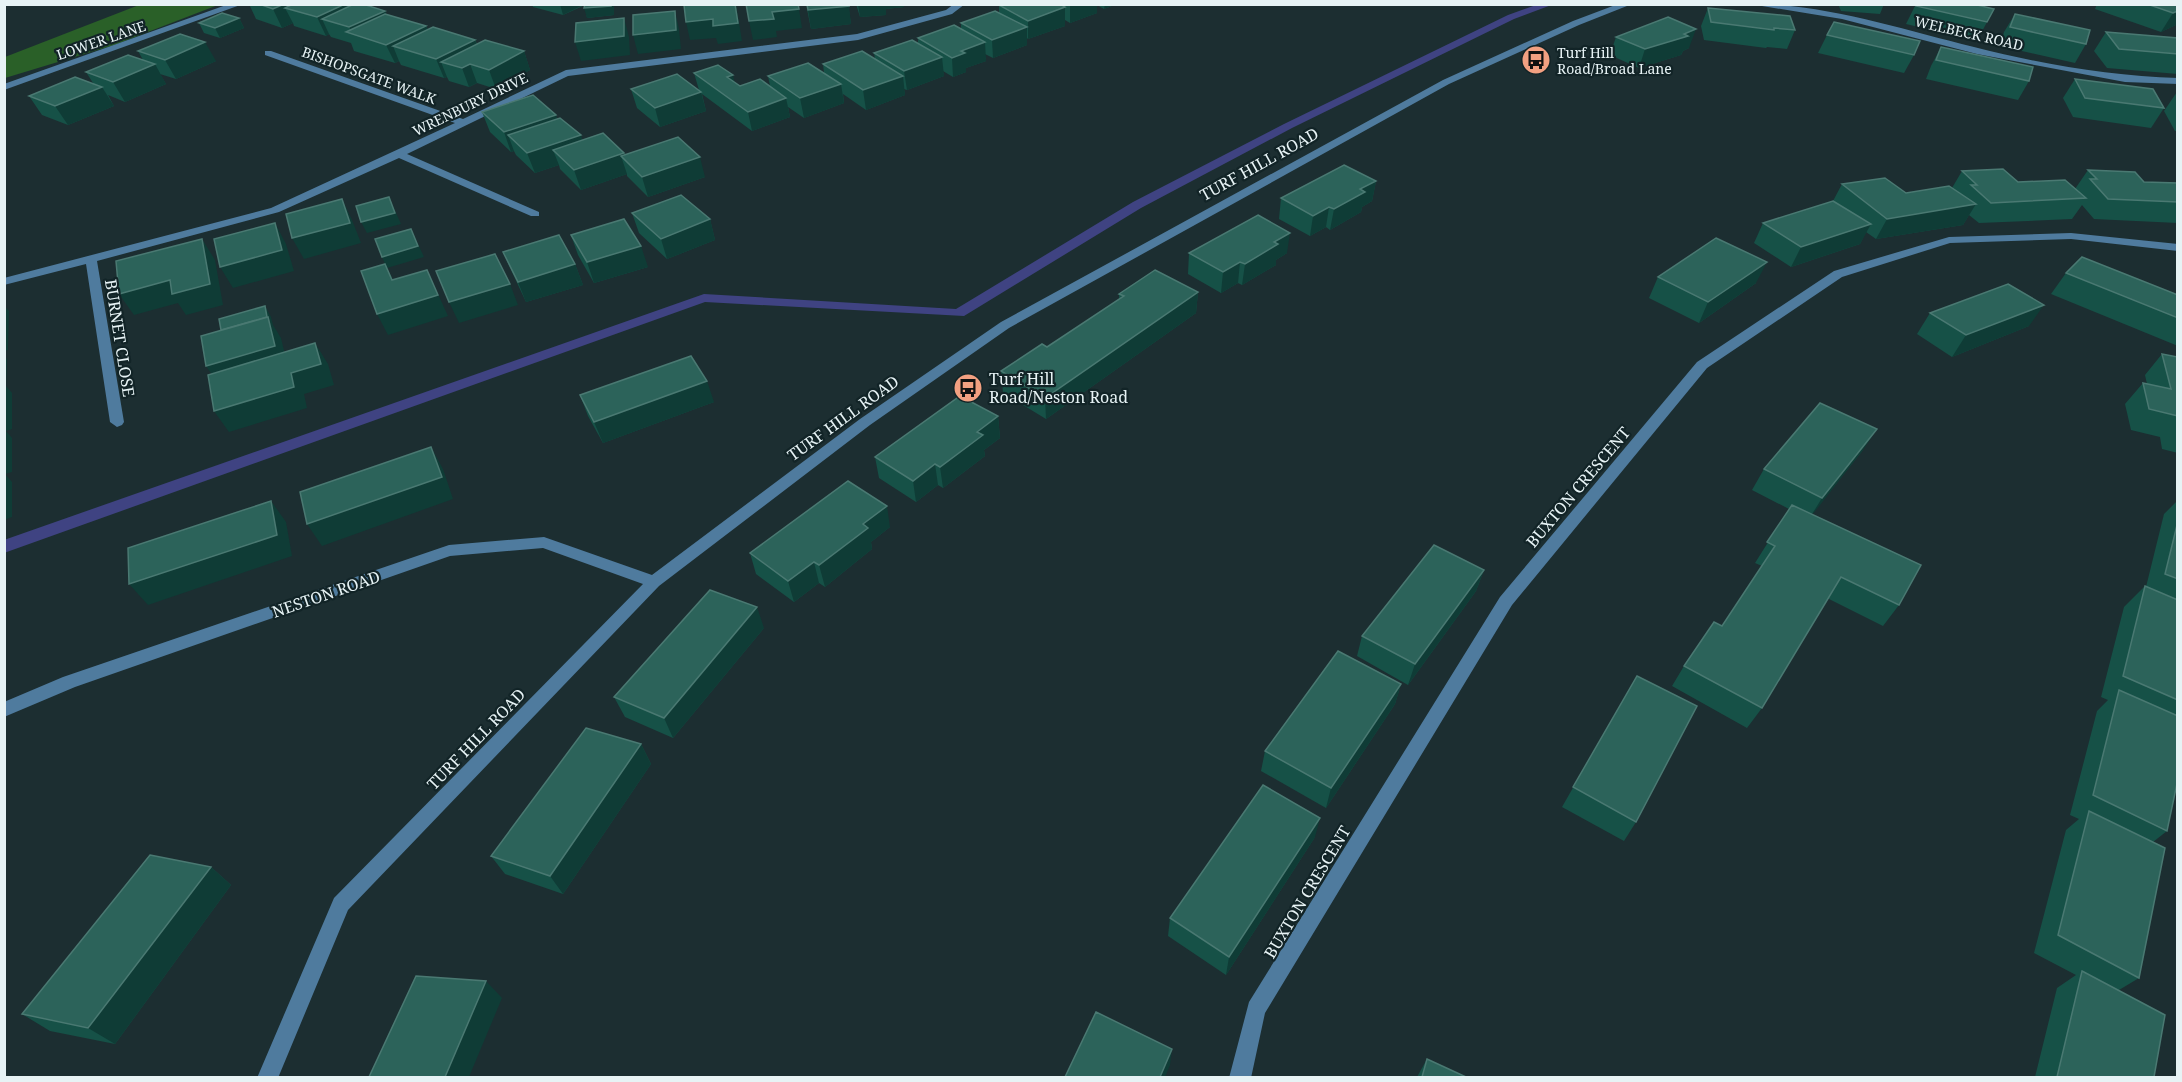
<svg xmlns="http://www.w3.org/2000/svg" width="2182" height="1082" font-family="'Noto Serif',serif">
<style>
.forest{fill:#2a6028}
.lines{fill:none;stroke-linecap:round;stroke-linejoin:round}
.stream{fill:#3f4382;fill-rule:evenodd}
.minor{fill:#4f7b9e;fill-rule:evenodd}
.wall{fill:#165147}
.shaded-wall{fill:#0f3c36}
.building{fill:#2c635a;stroke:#4a7972;stroke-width:1.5}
.labels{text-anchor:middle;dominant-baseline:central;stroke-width:4.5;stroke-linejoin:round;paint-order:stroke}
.far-street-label{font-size:14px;fill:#e7f3f5;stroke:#122427}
.far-poi-label{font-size:14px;fill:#e7f3f5;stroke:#122427;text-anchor:start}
.street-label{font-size:16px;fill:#e7f3f5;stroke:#122427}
.poi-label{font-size:16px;fill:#e7f3f5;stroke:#122427;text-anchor:start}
</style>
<rect width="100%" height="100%" fill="#1c2e31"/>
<polygon class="forest" points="139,5 218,5 114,45 5,78 5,57"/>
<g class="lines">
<polygon class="stream" points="1539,4 1554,4 1514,19 1292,128 1141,208 964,316 705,302 4,553 4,540 704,294 956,309 1133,202 1284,124 1508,15"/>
<g class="minor">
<polygon points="229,4 243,4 4,90 4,84"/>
<polygon points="954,4 965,4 952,14 858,40 568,76 407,154 539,212 539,216 531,216 399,158 279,212 97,261 124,422 122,425 117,427 110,422 86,264 4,285 4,278 271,208 455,123 265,55 265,51 271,51 463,119 566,70 857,34 946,10"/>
<polygon points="1618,4 1632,4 1579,25 1449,84 1009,328 870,425 659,586 348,910 278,1078 257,1078 334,898 643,584 543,548 450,556 75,687 4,717 4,702 63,677 449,545 544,537 652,575 860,419 1001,322 1443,80 1573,21"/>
<path d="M 1750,4 C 1827,4 1900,29 1974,47 C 2040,64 2110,76 2178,78 L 2178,84 L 2125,82 L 1977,54 L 1842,19 Z"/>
<polygon points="2071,233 2178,244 2178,251 2071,239 1950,243 1842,277 1707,368 1512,605 1265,1013 1251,1078 1229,1078 1249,1002 1500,597 1697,362 1834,271 1949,237"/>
</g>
</g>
<g class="wall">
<polygon points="249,4 363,4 385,11 386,14 426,26 428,30 475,40 477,44 524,51 530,70 496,89 477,83 469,87 449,81 447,77 444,78 401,65 399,61 395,63 354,51 351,43 331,37 329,34 326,36 294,26 293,23 282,28 256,19"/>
<polygon points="532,4 614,4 614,15 587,18 585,5 563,15 533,7"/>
<polygon points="806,4 848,4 851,24 811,29"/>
<polygon points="856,4 904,4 904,7 886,9 886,15 860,17"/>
<polygon points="1001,4 1117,4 1104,9 1097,5 1097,13 1070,23 1065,20 1065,26 1028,39 1027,38 1027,45 993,58 985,54 986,61 966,68 966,72 953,77 943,71 944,76 907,90 904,89 905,95 866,110 843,94 844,103 804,118 788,107 790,117 752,131 702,94 706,111 660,127 637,108 631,89 699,90 694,73 734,82 740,86 770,86 768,76 824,73 823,64 875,59 874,53 918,43 918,38 961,29 961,23 999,13 999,5"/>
<polygon points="1838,4 1884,4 1880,14 1841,11"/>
<polygon points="1916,4 1987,22 1977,41 1906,24"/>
<polygon points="2097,4 2178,4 2178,24 2161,32 2095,9"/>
<polygon points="1708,8 1795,30 1787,49 1767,47 1766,48 1704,40 1701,26"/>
<polygon points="2015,14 2086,44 2075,63 2000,46 2004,32"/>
<polygon points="239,18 244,28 220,38 204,33 199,23"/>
<polygon points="2106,32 2178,38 2178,74 2107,68 2094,51"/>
<polygon points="1827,35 1914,55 1904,73 1818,53"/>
<polygon points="1616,37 1689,48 1683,51 1681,55 1639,68 1610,55"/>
<polygon points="1941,47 2029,81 2018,100 1926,79 1931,66"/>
<polygon points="138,51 216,61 176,79 160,74 166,84 125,102 108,95 114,106 68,125 42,115 29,96 93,83 86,72 143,60"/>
<polygon points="2075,79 2164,108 2151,128 2073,117 2063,98"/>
<polygon points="2177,92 2178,92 2178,131 2175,131 2164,111"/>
<polygon points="482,112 557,119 582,140 624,153 625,155 705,177 648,197 627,176 627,174 581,190 560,169 559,165 535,173 516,155 514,151 511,152 490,132"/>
<polygon points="2088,170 2144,182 2178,183 2178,223 2094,219 2082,205 2072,219 1979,223 1969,215 1963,225 1876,239 1866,232 1860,244 1791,267 1754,243 1763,223 1833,201 1842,184 1906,193 1952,188 1962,171 2018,182 2075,189"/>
<polygon points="1376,181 1372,201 1362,207 1361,212 1330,230 1326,227 1310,236 1279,219 1281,198"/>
<polygon points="632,213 710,219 715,240 667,259 639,233"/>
<polygon points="571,235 648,267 594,283 578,255"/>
<polygon points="503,252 575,264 583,285 526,302 512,272"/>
<polygon points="1189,253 1287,253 1276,260 1276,265 1242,285 1238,283 1221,293 1188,274"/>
<polygon points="2066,273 2178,295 2178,346 2051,294"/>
<polygon points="1658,277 1756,283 1699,323 1649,298"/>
<polygon points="1198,292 1196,313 1046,419 1003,393 1001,371 1047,347 1119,300 1119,294"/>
<polygon points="1930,313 2029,326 1952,357 1917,334"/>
<polygon points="2162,354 2178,357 2178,453 2162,449 2160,437 2131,430 2125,404 2143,383 2147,384 2145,375"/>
<polygon points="580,395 714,402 603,443 588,416"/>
<polygon points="998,416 1000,438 984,450 985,456 943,488 938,485 916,502 879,478 875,457"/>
<polygon points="1863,450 1812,514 1899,605 1883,626 1827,598 1762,708 1747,728 1672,686 1684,666 1722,626 1762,566 1755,563 1789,509 1752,490 1764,469"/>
<polygon points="2178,500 2178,779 2167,831 2153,842 2139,978 2119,990 2154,1077 2035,1077 2057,988 2076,975 2034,953 2066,830 2079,819 2070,815 2097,711 2108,700 2101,697 2124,607 2145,586 2146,587 2164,514"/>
<polygon points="890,527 871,542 872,549 825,587 819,583 794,602 756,574 750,553"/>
<polygon points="1484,570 1476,591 1408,685 1357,656 1362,636"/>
<polygon points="764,628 673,738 625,717 614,697"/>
<polygon points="1637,676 1636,822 1624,841 1562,807"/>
<polygon points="1401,684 1395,704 1326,808 1261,771 1265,751"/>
<polygon points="641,744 651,764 563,894 505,874 491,856"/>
<polygon points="1315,837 1226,975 1168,936 1170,918"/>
<polygon points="211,867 231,885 115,1044 50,1031 22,1014"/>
<polygon points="1427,1059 1466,1077 1417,1077"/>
</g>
<g class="shaded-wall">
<polygon points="284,4 313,4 285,8 293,23 282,28 273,9"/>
<polygon points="345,4 354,4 322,19 329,34 326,36 317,17"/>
<polygon points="560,4 585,4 563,15"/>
<polygon points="611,4 614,4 614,15 587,18 584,8"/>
<polygon points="736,4 742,41 718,44 716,38 690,40 686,22"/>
<polygon points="858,4 904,4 904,7 886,9 886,15 860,17"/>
<polygon points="1070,4 1097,4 1097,13 1070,23"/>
<polygon points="1105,4 1117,4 1104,9"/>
<polygon points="849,6 851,24 811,29 808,10"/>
<polygon points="1065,7 1065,26 1028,39 1028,21"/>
<polygon points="799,9 802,28 776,31 777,37 753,40 749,21 772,12"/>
<polygon points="385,11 393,29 353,34 349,27"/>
<polygon points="675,11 679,29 681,49 638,54 633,35"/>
<polygon points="2178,11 2178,24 2161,32 2173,13"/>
<polygon points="239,18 244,28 220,38 215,28"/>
<polygon points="624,18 629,37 630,55 581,61 575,42"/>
<polygon points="426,26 434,44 393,46 399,61 395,63 386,45"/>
<polygon points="1027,27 1027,45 993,58 992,40"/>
<polygon points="1696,29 1689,48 1683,51 1681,55 1639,68 1645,49"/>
<polygon points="475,40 482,58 470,64 477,83 469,87 462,68 441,62 447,77 444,78 436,59"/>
<polygon points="205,42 216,61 176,79 165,60"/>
<polygon points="985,42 986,61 966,68 966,72 953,77 952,58 961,51"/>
<polygon points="524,51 530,70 496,89 489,70"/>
<polygon points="942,57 944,76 907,90 904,71"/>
<polygon points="155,64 166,84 125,102 113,82"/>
<polygon points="733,75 737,94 727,77"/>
<polygon points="903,76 905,95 866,110 863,90"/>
<polygon points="841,84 844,103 804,118 800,98"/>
<polygon points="102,87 114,106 68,125 55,106"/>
<polygon points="701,92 706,111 660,127 655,108"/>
<polygon points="786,98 790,117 752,131 748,112"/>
<polygon points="556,115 563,135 508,135 514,151 511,152 504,132"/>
<polygon points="581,135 587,155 553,150 559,165 535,173 527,153"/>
<polygon points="624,153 627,161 621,156 627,174 581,190 574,170"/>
<polygon points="700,157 705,177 648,197 642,177"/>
<polygon points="1376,181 1372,201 1362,207 1361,212 1330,230 1334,209 1360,189"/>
<polygon points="389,197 401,224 367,233 361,222"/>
<polygon points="342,199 352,220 361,243 304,259 292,238"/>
<polygon points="1976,204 1963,225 1876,239 1887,219"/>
<polygon points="1329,207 1326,227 1310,236 1313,216"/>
<polygon points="710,219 715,240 667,259 661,239"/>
<polygon points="275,223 286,244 294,271 233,288 220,267"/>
<polygon points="1871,224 1860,244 1791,267 1801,247"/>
<polygon points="411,229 424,257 387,268 396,285 392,280 382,257"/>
<polygon points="1290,233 1287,253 1276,260 1276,265 1242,285 1245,264 1274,242"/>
<polygon points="202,239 215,260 223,305 186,315 178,303 134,315 119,294"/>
<polygon points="641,246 648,267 594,283 587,262"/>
<polygon points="1240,262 1238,283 1221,293 1223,272"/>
<polygon points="1767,262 1756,283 1699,323 1708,302"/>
<polygon points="575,264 583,285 526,302 518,282"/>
<polygon points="427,270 448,316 388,335 377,314"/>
<polygon points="510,284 518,305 459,323 449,302"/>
<polygon points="1198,292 1196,313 1046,419 1045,398"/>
<polygon points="2044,305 2029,326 1952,357 1966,335"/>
<polygon points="4,306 9,311 8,350 4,351"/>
<polygon points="265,306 271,317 273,325 281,338 288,367 221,388 206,366 230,350"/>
<polygon points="315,343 328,364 334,385 304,394 307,408 229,432 214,411 291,373"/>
<polygon points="4,357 7,359 6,386 12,393 12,429 6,431 12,438 12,472 5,474 12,482 12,517 4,520"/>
<polygon points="707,381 714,402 603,443 594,422"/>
<polygon points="998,416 1000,438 984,450 985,456 943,488 940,467 977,432"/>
<polygon points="1877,429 1863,450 1809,519 1822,498"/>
<polygon points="431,447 443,469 453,499 322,546 307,524"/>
<polygon points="935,464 938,485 916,502 913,481"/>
<polygon points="271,501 286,522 292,556 148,605 129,584"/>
<polygon points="887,506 890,527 871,542 872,549 825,587 819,565 863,524"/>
<polygon points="814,562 819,583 794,602 788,581"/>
<polygon points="1484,570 1476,591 1408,685 1415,664"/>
<polygon points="757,607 764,628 673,738 664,718"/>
<polygon points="1401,684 1395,704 1326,808 1331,788"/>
<polygon points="641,744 651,764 563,894 550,876"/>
<polygon points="1320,818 1315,837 1226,975 1229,957"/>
<polygon points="211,867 231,885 115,1044 88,1028"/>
<polygon points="486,981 502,998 469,1077 445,1077"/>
<polygon points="1172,1049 1170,1065 1165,1077 1160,1077"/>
</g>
<g class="building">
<polygon points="259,4 284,4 273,9"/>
<polygon points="293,4 345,4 317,17 285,8"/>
<polygon points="354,4 363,4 385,11 349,27 322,19"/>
<polygon points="585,4 611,4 611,6 584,8"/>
<polygon points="735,4 738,23 713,26 713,19 686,22 684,5"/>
<polygon points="746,4 798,4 799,9 772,12 774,19 749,21"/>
<polygon points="807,4 848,4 849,6 808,10"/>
<polygon points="1001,4 1060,4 1065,7 1028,21 999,5"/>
<polygon points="1916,4 1973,4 1994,9 1987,22 1916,6"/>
<polygon points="2147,4 2178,4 2178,11 2173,13"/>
<polygon points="1708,8 1790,16 1795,30 1774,28 1774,30 1711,22"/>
<polygon points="675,11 676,30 633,35 633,15"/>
<polygon points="995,11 1027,27 992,40 961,23"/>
<polygon points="222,13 239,18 215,28 199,23"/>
<polygon points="385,14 426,26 386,45 346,32"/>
<polygon points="2015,14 2090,30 2086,44 2010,27"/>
<polygon points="1668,17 1696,29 1684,34 1688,36 1645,49 1616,37"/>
<polygon points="624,18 624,36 575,42 576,23"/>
<polygon points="1834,22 1920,41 1914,55 1827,35"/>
<polygon points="954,25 985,42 961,51 965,53 952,58 918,38"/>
<polygon points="433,27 475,40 436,59 393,46"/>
<polygon points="2106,32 2178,38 2178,54 2119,49"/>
<polygon points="180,34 205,42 165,60 138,51"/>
<polygon points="485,40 524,51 489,70 470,64 462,68 441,62"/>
<polygon points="912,40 942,57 904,71 874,53"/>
<polygon points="1941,47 2033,67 2029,81 1936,60"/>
<polygon points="862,51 903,76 863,90 823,64"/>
<polygon points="128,55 155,64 113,82 86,72"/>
<polygon points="808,63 841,84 800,98 768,76"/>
<polygon points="718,65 733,75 727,77 740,86 760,79 786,98 748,112 694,73"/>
<polygon points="677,74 701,92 655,108 631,89"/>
<polygon points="75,77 102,87 55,106 29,96"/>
<polygon points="2075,79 2153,89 2164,108 2085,98"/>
<polygon points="533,95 556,115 504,132 482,112"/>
<polygon points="560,118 581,135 527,153 508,135"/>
<polygon points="603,133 624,153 574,170 553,150"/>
<polygon points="678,137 700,157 642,177 621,156"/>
<polygon points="1344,165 1376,181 1360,189 1365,192 1334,209 1329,207 1313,216 1281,198"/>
<polygon points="2003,169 2018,182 2065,180 2086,198 1991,203 1971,185 1977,185 1962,171"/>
<polygon points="2088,170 2135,172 2144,182 2178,183 2178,202 2108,199 2090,179 2097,179"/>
<polygon points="1885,178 1906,193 1949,186 1976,204 1887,219 1842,184"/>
<polygon points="681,195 710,219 661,239 632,213"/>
<polygon points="389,197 395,213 361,222 356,206"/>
<polygon points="342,199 350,223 292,238 286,214"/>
<polygon points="1833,201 1871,224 1801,247 1763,223"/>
<polygon points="1258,215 1290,233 1274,242 1278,244 1245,264 1240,262 1223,272 1189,253"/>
<polygon points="624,219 641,246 587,262 571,235"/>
<polygon points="275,223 282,250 220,267 214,239"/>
<polygon points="411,229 418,246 382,257 375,239"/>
<polygon points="559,235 575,264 518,282 503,252"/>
<polygon points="1716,238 1767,262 1708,302 1658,277"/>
<polygon points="202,239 210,284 172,294 170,280 119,294 116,261"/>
<polygon points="495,254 510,284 449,302 436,271"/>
<polygon points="2082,257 2178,295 2178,318 2066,273"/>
<polygon points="385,264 392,280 427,270 438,295 377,314 361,271"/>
<polygon points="1155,270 1198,292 1045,398 1001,371 1042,344 1047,347 1124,296 1119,294"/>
<polygon points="2008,284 2044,305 1966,335 1930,313"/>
<polygon points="265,306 267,317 221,330 219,319"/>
<polygon points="268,317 275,346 206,366 201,336"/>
<polygon points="315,343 321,364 291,373 294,387 214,411 208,375"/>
<polygon points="2162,354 2178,357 2178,416 2149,409 2143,383 2171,389"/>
<polygon points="691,356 707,381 594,422 580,395"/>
<polygon points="960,396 998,416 977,432 983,435 940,467 935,464 913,481 875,457"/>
<polygon points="1820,403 1877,429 1822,498 1764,469"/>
<polygon points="431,447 442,477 307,524 300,492"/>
<polygon points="848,481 887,506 863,524 868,528 819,565 814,562 788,581 750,553"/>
<polygon points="271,501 277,535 129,584 128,548"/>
<polygon points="1792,505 1921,565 1899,605 1841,577 1762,708 1684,666 1714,622 1722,626 1775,546 1767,542"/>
<polygon points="2178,521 2178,579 2165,574"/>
<polygon points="1434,545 1484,570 1415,664 1362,636"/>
<polygon points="2145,586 2178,600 2178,700 2123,676"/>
<polygon points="710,590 757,607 664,718 614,697"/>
<polygon points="1338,651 1401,684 1331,788 1265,751"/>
<polygon points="1637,676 1697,706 1636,822 1573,787"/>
<polygon points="2119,690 2178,716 2178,779 2167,831 2093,795"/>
<polygon points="586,728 641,744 550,876 491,856"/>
<polygon points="1263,785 1320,818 1229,957 1170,918"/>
<polygon points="2089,811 2165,848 2139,978 2058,935"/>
<polygon points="150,855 211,867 88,1028 22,1014"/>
<polygon points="2082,971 2165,1015 2154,1077 2057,1077"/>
<polygon points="416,976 486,981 445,1077 369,1077"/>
<polygon points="1096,1012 1172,1049 1160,1077 1065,1077"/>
<polygon points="1427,1059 1466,1077 1422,1077"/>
</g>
<defs>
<g id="bus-disc" transform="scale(1.5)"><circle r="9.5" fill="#f2a081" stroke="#122427"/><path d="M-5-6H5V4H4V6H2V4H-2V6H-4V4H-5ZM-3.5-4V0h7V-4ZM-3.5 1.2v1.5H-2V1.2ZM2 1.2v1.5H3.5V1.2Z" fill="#111"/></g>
</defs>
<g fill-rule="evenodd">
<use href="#bus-disc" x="1536" y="60"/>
<use href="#bus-disc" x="968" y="388"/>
</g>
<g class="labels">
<g class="far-street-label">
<text transform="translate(1969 33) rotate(13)">WELBECK ROAD</text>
<text transform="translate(101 40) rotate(-19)">LOWER LANE</text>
<text transform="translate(369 75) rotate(20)">BISHOPSGATE WALK</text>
<text transform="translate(470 104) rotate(-26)">WRENBURY DRIVE</text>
</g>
<g class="far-poi-label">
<text x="1557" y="52">Turf Hill<tspan x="1557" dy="16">Road/Broad Lane</tspan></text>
</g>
<g class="street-label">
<text transform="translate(1259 164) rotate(-29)">TURF HILL ROAD</text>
<text transform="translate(120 338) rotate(81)">BURNET CLOSE</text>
<text transform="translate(843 418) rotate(-36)">TURF HILL ROAD</text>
<text transform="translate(1578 487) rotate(-50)">BUXTON CRESCENT</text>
<text transform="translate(326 594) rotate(-19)">NESTON ROAD</text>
<text transform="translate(476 739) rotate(-46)">TURF HILL ROAD</text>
<text transform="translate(1307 892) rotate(-59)">BUXTON CRESCENT</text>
</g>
<g class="poi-label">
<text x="989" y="379">Turf Hill<tspan x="989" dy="18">Road/Neston Road</tspan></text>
</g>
</g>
<rect width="2182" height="1082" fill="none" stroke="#e7f3f5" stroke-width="12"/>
</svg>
